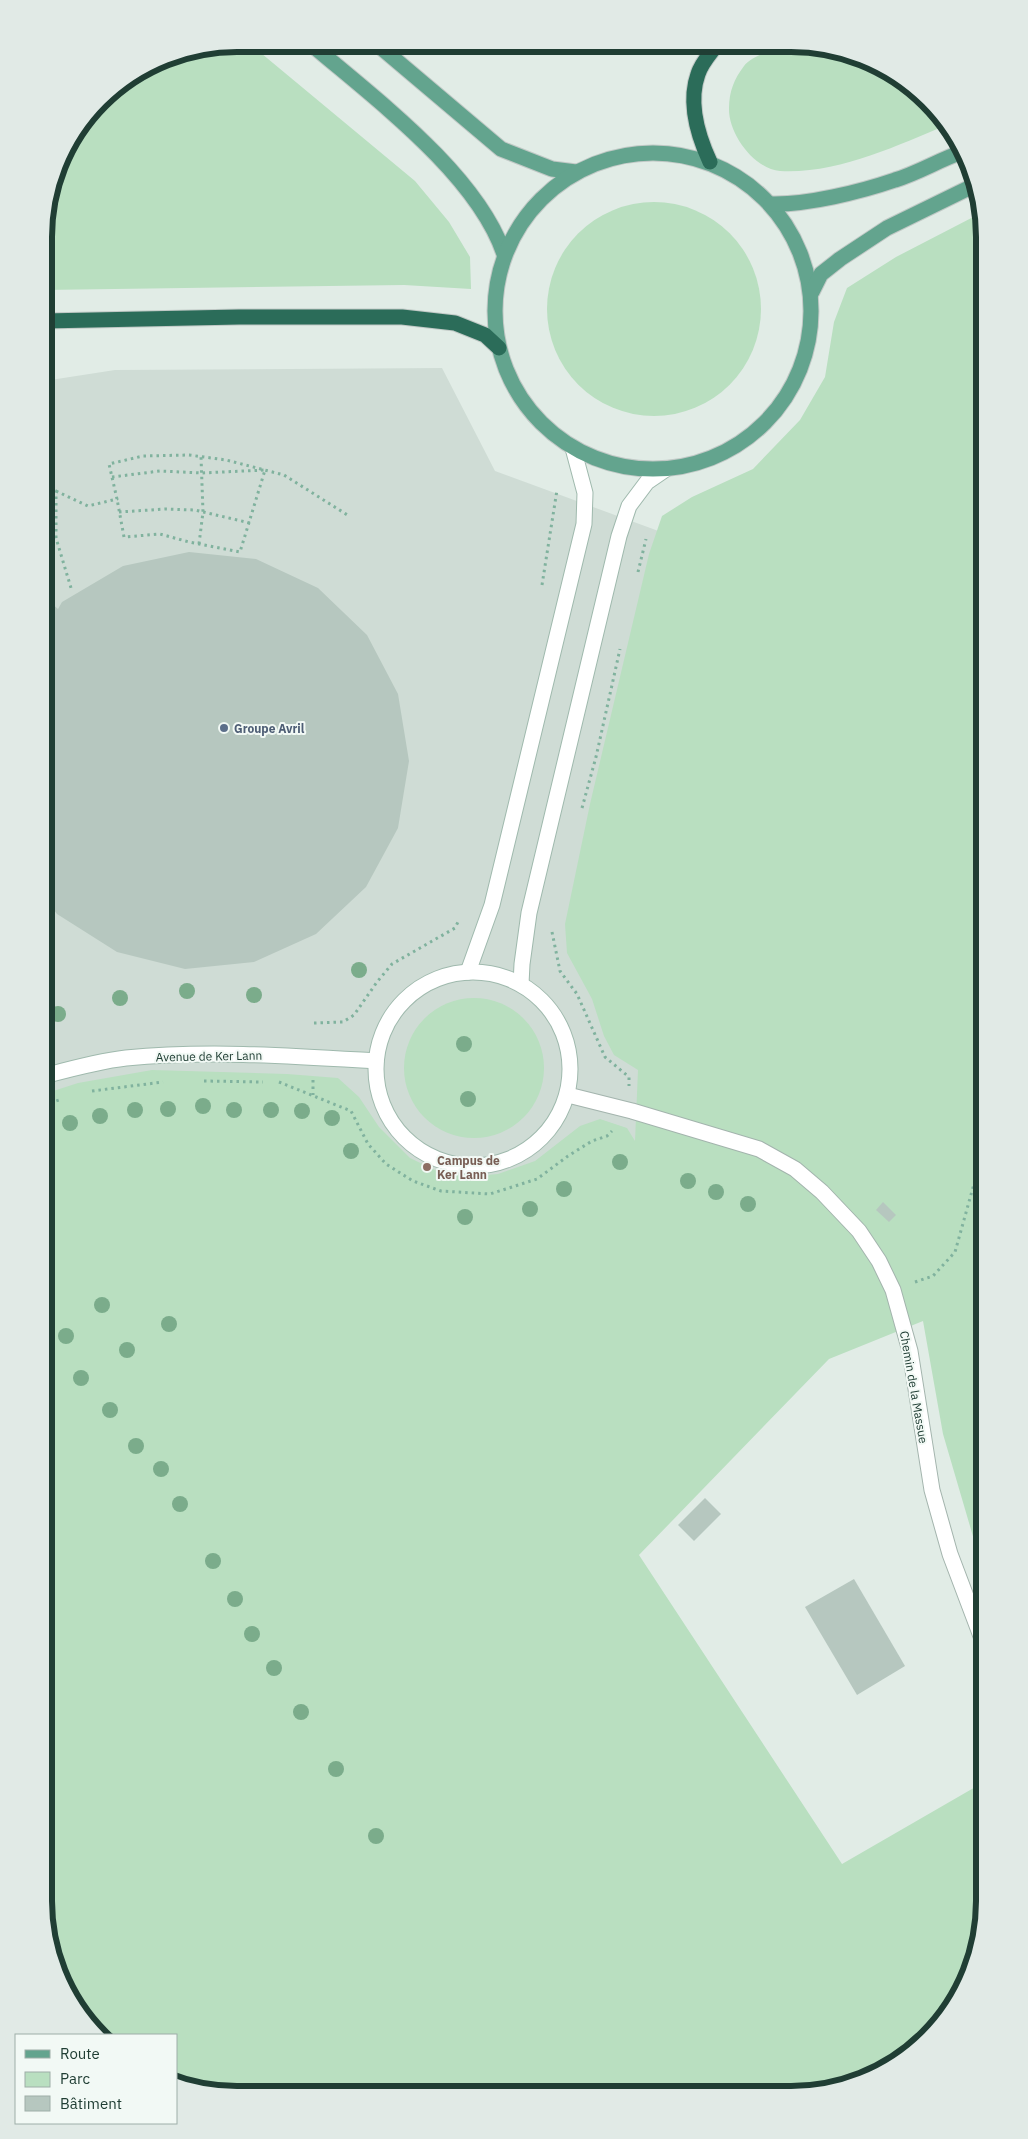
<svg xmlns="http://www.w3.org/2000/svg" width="1028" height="2139" font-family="'IBM Plex Sans',sans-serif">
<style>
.built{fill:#cfdcd5}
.green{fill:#b9dfc0}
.building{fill:#b6c7bf}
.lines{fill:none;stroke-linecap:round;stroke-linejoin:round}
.street-casing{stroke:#a3b4ad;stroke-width:17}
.secondary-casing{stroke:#9fb9ad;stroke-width:17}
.primary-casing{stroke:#c1c9c6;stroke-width:17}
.highway-casing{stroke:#c1c9c6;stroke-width:17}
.path{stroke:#80b29e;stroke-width:3;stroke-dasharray:2.5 4;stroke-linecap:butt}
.street{stroke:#fff;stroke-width:15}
.secondary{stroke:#fff;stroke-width:15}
.primary{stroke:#63a48e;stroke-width:15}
.highway{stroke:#2b6c59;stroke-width:15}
.tree{fill:#7bac8b}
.service-dot{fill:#5c6f8a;stroke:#f2f9f5;stroke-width:2}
.education-dot{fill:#8d6e63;stroke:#f2f9f5;stroke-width:2}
.labels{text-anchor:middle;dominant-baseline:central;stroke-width:4;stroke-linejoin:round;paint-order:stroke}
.service-label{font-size:12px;font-weight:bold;fill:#4e5e75;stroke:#f2f9f5;text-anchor:start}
.street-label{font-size:12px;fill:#203e34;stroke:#f2f9f5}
.education-label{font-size:12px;font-weight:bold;fill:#785e54;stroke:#f2f9f5;text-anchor:start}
.rim{fill:none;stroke:#203e34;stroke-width:6}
</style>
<rect width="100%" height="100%" fill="#e1ece6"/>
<polygon class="built" points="442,368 495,471 702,547 755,1067 200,2092 176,2084 176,2035 99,2035 76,2009 50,1952 44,1902 44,381 115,370"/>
<g class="green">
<polygon points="237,44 250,44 415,181 449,222 470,257 471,289 404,285 44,290 44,224 64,152 109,92 163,58"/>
<path d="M 776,47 L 828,47 L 877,64 L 919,92 L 947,125 C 895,146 839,174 780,171 C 754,169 728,133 729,108 C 729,92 734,79 744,66 C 750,58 767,52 776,47 Z"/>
<circle cx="654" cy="309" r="107"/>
<polygon points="981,213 984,237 984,1574 943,1434 923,1321 829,1359 639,1555 842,1864 984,1782 984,1915 970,1976 936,2029 898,2063 841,2089 791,2095 200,2092 176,2084 176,2035 99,2035 76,2009 50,1952 44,1902 44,1094 78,1083 152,1070 287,1074 338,1078 359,1097 379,1127 410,1158 435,1170 475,1176 498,1174 535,1161 580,1126 600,1119 627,1128 635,1141 638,1070 614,1055 604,1036 592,999 567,953 565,924 590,804 649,554 662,516 692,497 753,469 800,420 825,377 834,322 847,288 896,257"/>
<circle cx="474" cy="1068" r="70"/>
</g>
<g class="building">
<polygon points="189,552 256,559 318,588 367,635 398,694 409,761 398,828 366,887 316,934 254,962 185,969 117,952 57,914 44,897 44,597 58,609 62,602 123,566"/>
<polygon points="883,1202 896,1215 889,1222 876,1210"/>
<polygon points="705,1498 721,1514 694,1541 678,1525"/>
<polygon points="854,1579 905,1666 857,1695 805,1607"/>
</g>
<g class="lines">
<g class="street-casing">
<polyline id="street" points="568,1095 632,1111 759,1149 795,1169 822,1192 859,1231 879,1261 893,1290 910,1351 932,1490 950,1554 984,1644"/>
</g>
<g class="secondary-casing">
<g id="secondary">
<circle cx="473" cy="1069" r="97"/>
<polyline points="468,972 492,905 584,524 585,493 573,448"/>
<polyline points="521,984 522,964 529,913 619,536 629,506 647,482 666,469"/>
<path d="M 44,1076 C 70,1069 99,1061 126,1058 C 208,1050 293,1056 376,1061"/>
</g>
</g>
<g class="primary-casing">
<g id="primary">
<path d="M 311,44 C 374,98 477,174 504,254"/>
<polyline points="378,45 501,149 552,169 576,172"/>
<circle cx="653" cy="311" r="158"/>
<path d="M 771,204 C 807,205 860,192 895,180 C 918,173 939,160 962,152"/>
<polyline points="812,292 821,274 840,259 887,228 977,184"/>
</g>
</g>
<g class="highway-casing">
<g id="highway">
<path d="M 710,162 C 698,136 688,102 698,74 C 701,64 709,55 715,47"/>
<polyline points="44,321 239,317 402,317 455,323 485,335 499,348"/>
</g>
</g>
<g class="path">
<polyline points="112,477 160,471 202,473 265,470 240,552 189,542 160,534 124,537 117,499"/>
<polyline points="44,484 56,491 56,538 71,588"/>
<polyline points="56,491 88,506 117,499 109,464 143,456 189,455 226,460 284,475 349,516"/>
<polyline points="119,512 165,509 195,510 250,523"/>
<polyline points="199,544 203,512 201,457"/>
<polyline points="638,572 646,539"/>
<polyline points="542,585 557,490"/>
<polyline points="582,808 596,757 620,649"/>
<polyline points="552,932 560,971 577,994 605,1057 629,1077 629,1086"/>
<polyline points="314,1023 343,1022 354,1015 377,982 392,964 455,928 458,922"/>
<polyline points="313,1080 313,1095"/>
<polyline points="204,1081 263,1082"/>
<polyline points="279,1082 351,1111 368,1144 386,1164 413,1181 441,1191 490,1194 537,1179 568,1156 592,1141 607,1136 612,1131"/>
<polyline points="92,1091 163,1082"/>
<polyline points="44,1105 62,1099"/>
<polyline points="915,1282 933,1276 955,1252 984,1148"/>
</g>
<use href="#street" class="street"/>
<use href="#secondary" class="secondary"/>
<use href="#primary" class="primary"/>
<use href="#highway" class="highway"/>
</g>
<g class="tree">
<circle cx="359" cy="970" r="8"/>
<circle cx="187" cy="991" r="8"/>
<circle cx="254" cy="995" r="8"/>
<circle cx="120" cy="998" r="8"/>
<circle cx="58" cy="1014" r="8"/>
<circle cx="464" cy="1044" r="8"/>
<circle cx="468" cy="1099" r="8"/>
<circle cx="203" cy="1106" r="8"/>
<circle cx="168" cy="1109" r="8"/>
<circle cx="135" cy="1110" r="8"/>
<circle cx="234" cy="1110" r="8"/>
<circle cx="271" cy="1110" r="8"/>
<circle cx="302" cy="1111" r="8"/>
<circle cx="100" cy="1116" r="8"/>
<circle cx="332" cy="1118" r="8"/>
<circle cx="70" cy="1123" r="8"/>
<circle cx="351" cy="1151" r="8"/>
<circle cx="620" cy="1162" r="8"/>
<circle cx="688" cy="1181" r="8"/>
<circle cx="564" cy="1189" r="8"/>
<circle cx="716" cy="1192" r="8"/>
<circle cx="748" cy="1204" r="8"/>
<circle cx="530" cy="1209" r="8"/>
<circle cx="465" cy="1217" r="8"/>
<circle cx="102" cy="1305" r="8"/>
<circle cx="169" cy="1324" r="8"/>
<circle cx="66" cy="1336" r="8"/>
<circle cx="127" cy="1350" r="8"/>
<circle cx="81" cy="1378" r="8"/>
<circle cx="110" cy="1410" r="8"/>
<circle cx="136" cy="1446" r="8"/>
<circle cx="161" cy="1469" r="8"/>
<circle cx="180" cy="1504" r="8"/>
<circle cx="213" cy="1561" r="8"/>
<circle cx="235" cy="1599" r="8"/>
<circle cx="252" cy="1634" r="8"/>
<circle cx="274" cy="1668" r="8"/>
<circle cx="301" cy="1712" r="8"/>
<circle cx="336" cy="1769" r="8"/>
<circle cx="376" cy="1836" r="8"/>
</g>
<circle class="service-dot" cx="224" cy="728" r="5"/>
<circle class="education-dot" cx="427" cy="1167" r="5"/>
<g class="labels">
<g class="service-label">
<text x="234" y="728">Groupe Avril</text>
</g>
<g class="street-label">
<text transform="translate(209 1056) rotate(-1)">Avenue de Ker Lann</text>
<text transform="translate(914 1387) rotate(80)">Chemin de la Massue</text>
</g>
<g class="education-label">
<text x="437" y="1160">Campus de<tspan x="437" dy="14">Ker Lann</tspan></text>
</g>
</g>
<path d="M0 0H1028V2139H0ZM237 52H791A185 185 0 0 1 976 237V1901A185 185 0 0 1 791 2086H237A185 185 0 0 1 52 1901V237A185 185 0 0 1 237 52Z" fill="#e1eae6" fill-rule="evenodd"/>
<path class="rim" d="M237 52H791A185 185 0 0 1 976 237V1901A185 185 0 0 1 791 2086H237A185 185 0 0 1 52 1901V237A185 185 0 0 1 237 52Z"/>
<rect x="15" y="2034" width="162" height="90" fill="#f2f9f5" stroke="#9eaea8"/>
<rect x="25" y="2050" width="25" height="8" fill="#63a48e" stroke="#9eaea8"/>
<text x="60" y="2059" font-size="15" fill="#203e34">Route</text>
<rect x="25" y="2072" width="25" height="15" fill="#b9dfc0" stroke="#9eaea8"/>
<text x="60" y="2084" font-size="15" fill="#203e34">Parc</text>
<rect x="25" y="2096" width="25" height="15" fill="#b6c7bf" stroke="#9eaea8"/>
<text x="60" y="2109" font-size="15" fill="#203e34">Bâtiment</text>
</svg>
